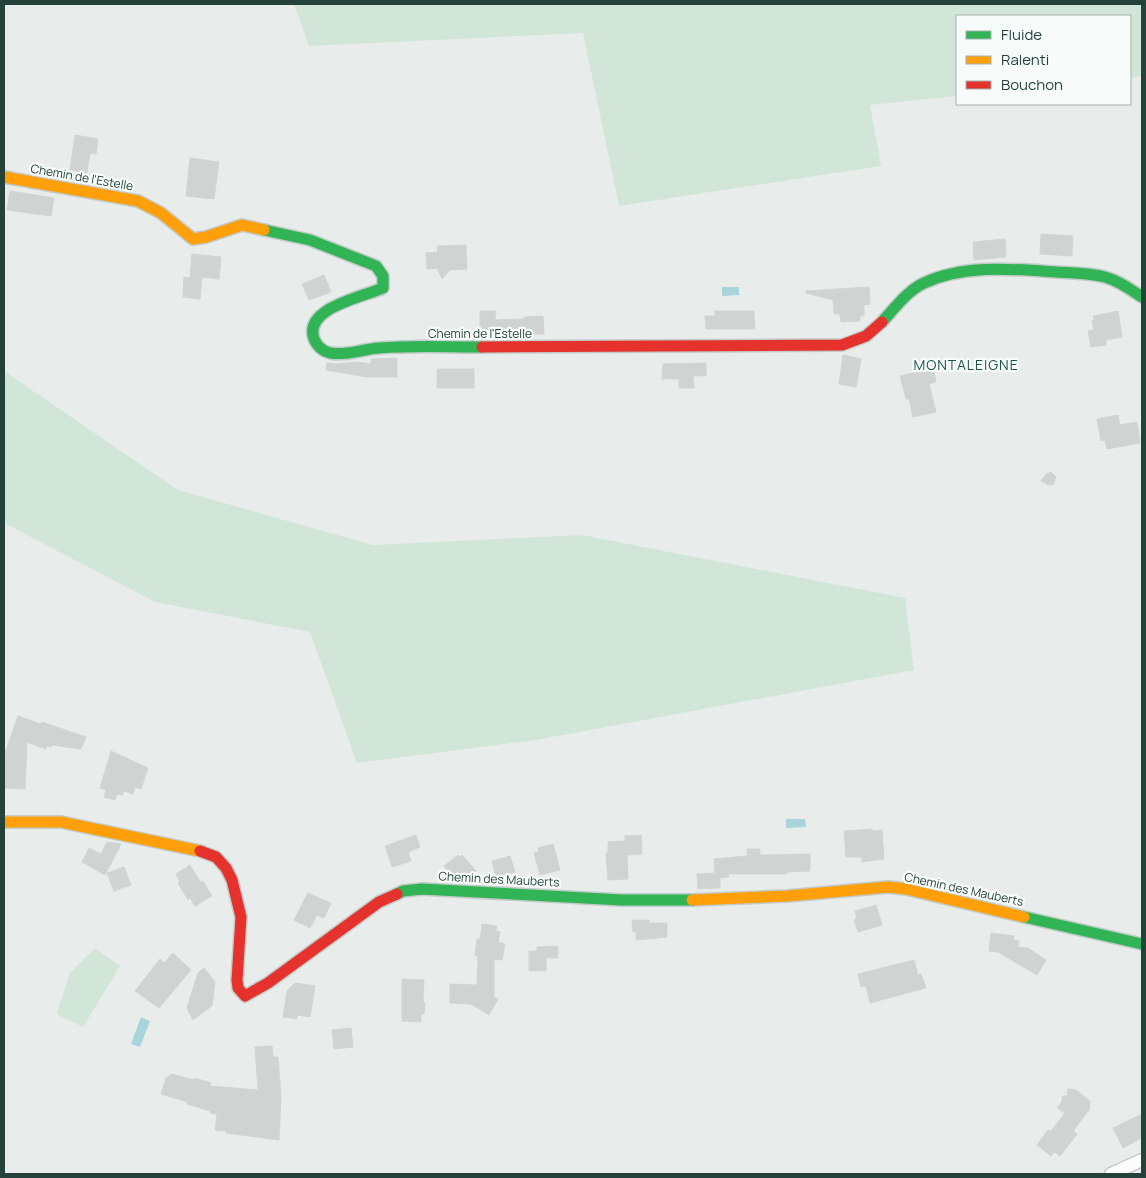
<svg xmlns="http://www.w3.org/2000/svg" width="1146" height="1178" font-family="Manrope,sans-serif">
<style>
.green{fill:#d1e6d8}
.water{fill:#a9d4db}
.building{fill:#cfd4d2;stroke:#d1d6d4}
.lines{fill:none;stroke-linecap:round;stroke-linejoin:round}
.street-casing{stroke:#c5cac8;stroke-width:15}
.fast-casing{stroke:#c3cbc8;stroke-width:14}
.slow-casing{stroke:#c3cbc8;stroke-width:14}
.jam-casing{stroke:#c3cbc8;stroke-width:14}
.street{stroke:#fcfcfc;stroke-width:12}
.fast{stroke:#30b455;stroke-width:11}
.slow{stroke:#ff9f0a;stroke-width:11}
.jam{stroke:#e5322d;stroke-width:11}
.labels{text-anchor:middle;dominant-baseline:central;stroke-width:4.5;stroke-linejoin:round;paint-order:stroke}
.street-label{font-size:12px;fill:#24423a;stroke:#f7fbf9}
.neighbourhood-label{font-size:14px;letter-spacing:1px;fill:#1f5548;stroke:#f7fbf9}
</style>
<rect width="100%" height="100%" fill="#e8edeb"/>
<g class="green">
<polygon points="294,4 1142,4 1142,76 1130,78 1130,16 957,16 957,96 870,105 881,166 619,206 583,33 309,46"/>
<polygon points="4,371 178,490 373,545 582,535 905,598 914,670 536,740 357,763 310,632 155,602 4,523"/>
<polygon points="95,948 120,966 83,1027 58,1015 57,1012 70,973"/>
</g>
<g class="water">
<polygon points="722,287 739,287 739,295 722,296"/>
<polygon points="786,819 805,819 806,827 786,828"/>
<polygon points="141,1017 150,1021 140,1047 131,1044"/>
</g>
<g class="building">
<polygon points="75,135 98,139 96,154 90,153 87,173 70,170"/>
<polygon points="190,158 219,162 214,199 186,196"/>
<polygon points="10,191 54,198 51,216 7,210"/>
<polygon points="1041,234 1073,236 1072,256 1040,254"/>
<polygon points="1005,239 1006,257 974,260 973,242"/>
<polygon points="466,245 467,269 450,270 442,279 437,268 427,269 426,253 438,252 437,246"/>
<polygon points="192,254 221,257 219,279 202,277 200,299 183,297 184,277 190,278"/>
<polygon points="324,275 331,292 309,300 302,284"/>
<polygon points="869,287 870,304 864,305 864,316 860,316 860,321 841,322 840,314 834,314 833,300 806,293 806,291"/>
<polygon points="480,311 496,311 495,320 524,319 524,317 543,316 544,334 480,335"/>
<polygon points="715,311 754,311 755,329 706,329 705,316 715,316"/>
<polygon points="1118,311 1122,337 1106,340 1106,345 1091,347 1088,331 1094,330 1092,321 1094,320 1093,316"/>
<polygon points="843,355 861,359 856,387 839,384"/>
<polygon points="397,358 397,377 367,377 326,370 327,363 336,364 358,362 371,364 371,359"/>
<polygon points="706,363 706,376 693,376 694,388 679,388 679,379 662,379 663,364"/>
<polygon points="933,368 936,382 929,384 936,412 913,417 909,399 906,399 900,376"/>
<rect x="437" y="369" width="37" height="19"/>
<polygon points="1118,415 1120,425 1137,422 1140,443 1107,449 1105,440 1101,441 1097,419"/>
<polygon points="1051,472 1056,477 1053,485 1048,485 1041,481 1046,474"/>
<polygon points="18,716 41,724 42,722 86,737 81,749 52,745 51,747 47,746 46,749 27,742 25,789 4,788 4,756"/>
<polygon points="111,751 148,768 141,789 135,787 133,794 124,791 122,795 117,794 115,800 104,797 106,790 100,788"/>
<polygon points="872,829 873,831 882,830 884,859 862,862 862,857 846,857 844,831"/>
<polygon points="416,835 420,847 408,852 411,861 392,867 385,846"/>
<polygon points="641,835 642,854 627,855 628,879 608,880 606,853 608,853 608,842 625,841 625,836"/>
<polygon points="107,842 121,844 105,875 82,862 89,848 101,854"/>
<polygon points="553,844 560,870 540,875 534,853 539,852 538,848"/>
<polygon points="747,849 760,849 760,855 810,854 810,871 787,872 787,874 728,874 729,877 720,878 720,888 698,889 697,874 715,873 714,859 747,856"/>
<polygon points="458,855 460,857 462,855 476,871 464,881 462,881 458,876 455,879 444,866"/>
<polygon points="510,856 515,872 496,877 492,861"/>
<polygon points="190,865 201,883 203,881 212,896 195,906 190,898 188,900 178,883 180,882 176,874"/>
<polygon points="124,867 131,885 114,891 107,873"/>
<polygon points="308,893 331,903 324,918 317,915 310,928 294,920"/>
<polygon points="876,905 882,925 858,932 854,920 857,919 855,911"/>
<polygon points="632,920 649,920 649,923 667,923 667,937 636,940 636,932 633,932"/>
<polygon points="482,924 497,926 496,931 500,932 498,942 505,944 502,960 494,959 494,997 498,999 489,1015 471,1004 450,1003 450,984 477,985 478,956 475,956 477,939 480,939"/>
<polygon points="991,933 1014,936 1013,940 1019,941 1018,947 1028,948 1046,960 1037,975 998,952 989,951"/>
<polygon points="558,946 558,958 546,958 546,971 529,971 529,951 537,951 537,947"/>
<polygon points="173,953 191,970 159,1008 135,991 160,959 164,963"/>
<polygon points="914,960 918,975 921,974 926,988 870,1003 866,986 861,987 858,974"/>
<polygon points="204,968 215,982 212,1006 193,1020 187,1008 198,973"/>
<polygon points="402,979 424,980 423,1001 425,1003 424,1014 421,1014 421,1022 402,1021"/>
<polygon points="295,983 315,986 310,1017 297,1015 297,1019 283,1017 287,991"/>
<polygon points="351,1028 353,1047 334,1049 332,1030"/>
<polygon points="272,1046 273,1057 278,1057 281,1097 279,1140 226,1133 226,1131 215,1130 217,1114 210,1113 210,1111 187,1104 188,1102 161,1094 166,1078 172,1074 194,1080 195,1078 211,1083 210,1086 258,1090 255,1047"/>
<polygon points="1068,1089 1076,1090 1090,1101 1089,1110 1073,1131 1077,1134 1060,1156 1054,1152 1051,1156 1037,1145 1048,1130 1051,1131 1065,1113 1057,1108 1062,1102 1062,1096 1067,1096"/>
<polygon points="1142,1114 1142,1138 1123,1148 1113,1128"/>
</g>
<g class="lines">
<g class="street-casing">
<polyline id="street" points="1111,1174 1142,1160"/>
</g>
<g class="fast-casing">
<g id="fast">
<path d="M 264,230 L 310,240 L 376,266 L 383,276 L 383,288 C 363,297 303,308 314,339 C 317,346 322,351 330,353 C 346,356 363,349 379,348 C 413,345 448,347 482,347"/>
<path d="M 882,322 C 895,308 907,291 924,283 C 964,264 1013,269 1056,272 C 1072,273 1089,273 1105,277 C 1119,281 1130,289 1142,297"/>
<polyline points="397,894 403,891 422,889 621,900 692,900"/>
<polyline points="1024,917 1142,944"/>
</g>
</g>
<g class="slow-casing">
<g id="slow">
<polyline points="4,177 138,201 161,213 193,239 206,237 242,225 264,230"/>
<polyline points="4,822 61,822 200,851"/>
<polyline points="692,900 787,896 888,887 906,889 1024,917"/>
</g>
</g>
<g class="jam-casing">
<g id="jam">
<polyline points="482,347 842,345 866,336 882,322"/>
<polyline points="200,851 216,857 226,868 232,880 241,917 237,980 238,988 245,996 268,983 379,902 397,894"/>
</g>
</g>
<use href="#street" class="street"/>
<use href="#fast" class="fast"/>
<use href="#slow" class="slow"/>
<use href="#jam" class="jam"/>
</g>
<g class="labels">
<g class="street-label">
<text transform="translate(82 177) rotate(10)">Chemin de l'Estelle</text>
<text x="480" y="333">Chemin de l'Estelle</text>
<text transform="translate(499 879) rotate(3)">Chemin des Mauberts</text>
<text transform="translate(964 889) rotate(12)">Chemin des Mauberts</text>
</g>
<g class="neighbourhood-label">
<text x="966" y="364">MONTALEIGNE</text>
</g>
</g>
<rect width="1146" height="1178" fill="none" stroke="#24423a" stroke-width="10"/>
<rect x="956" y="15" width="175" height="90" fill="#f7fbf9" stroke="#a3b1ad"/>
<rect x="966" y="31" width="25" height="8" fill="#30b455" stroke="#a3b1ad"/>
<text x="1001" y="40" font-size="15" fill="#24423a">Fluide</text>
<rect x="966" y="56" width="25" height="8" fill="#ff9f0a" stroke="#a3b1ad"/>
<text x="1001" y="65" font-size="15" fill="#24423a">Ralenti</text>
<rect x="966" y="81" width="25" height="8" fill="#e5322d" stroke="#a3b1ad"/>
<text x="1001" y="90" font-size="15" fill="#24423a">Bouchon</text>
</svg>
